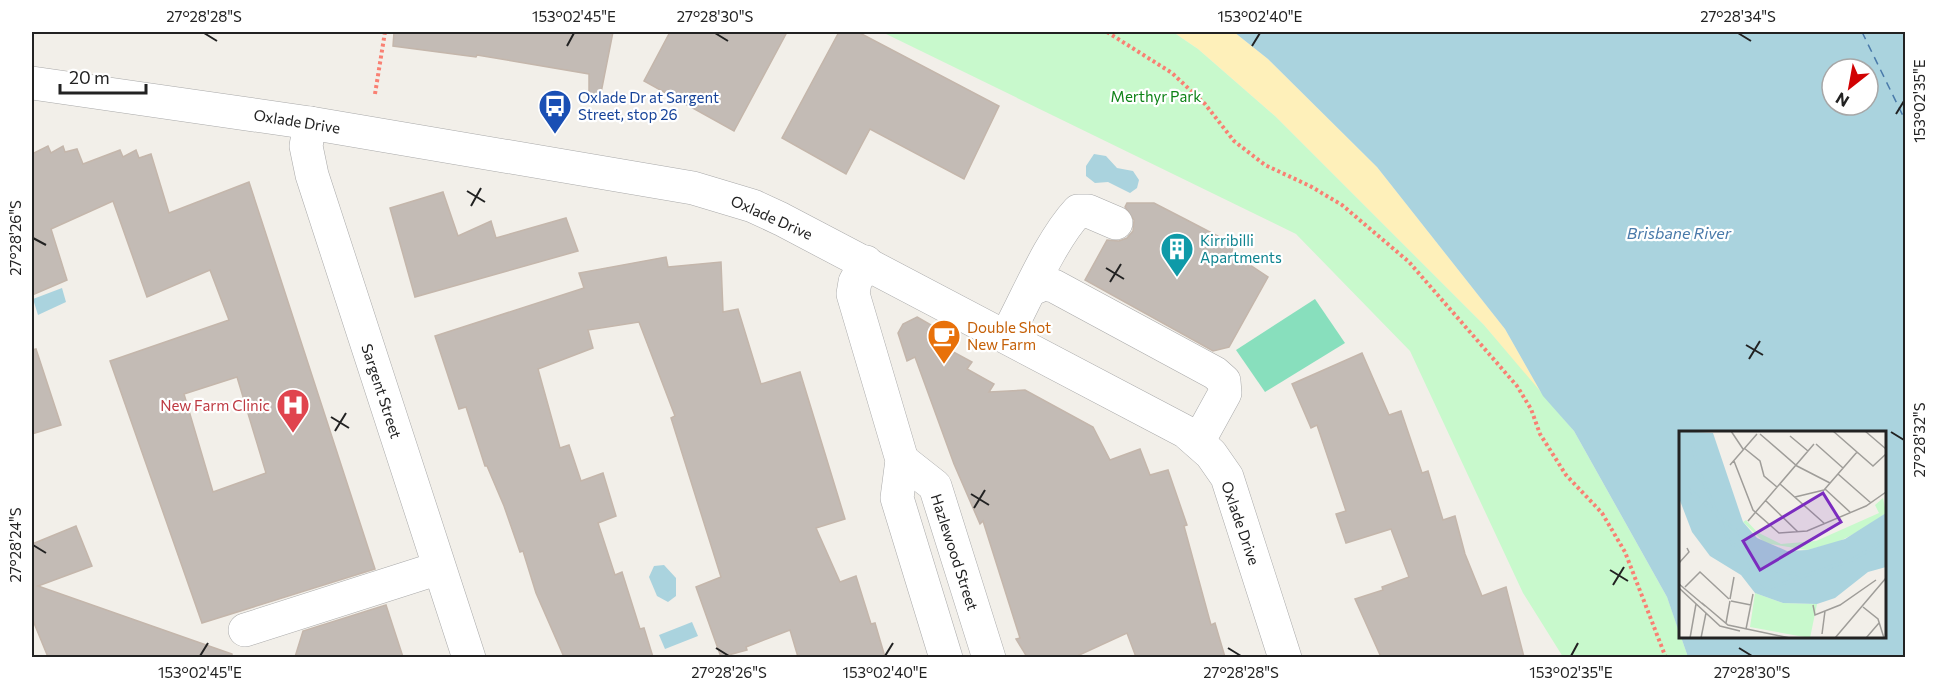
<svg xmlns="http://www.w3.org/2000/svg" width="1937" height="689" font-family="Commissioner,sans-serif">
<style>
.sand{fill:#fef0ba}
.park{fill:#c8f9cc}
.pitch{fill:#88dfbd}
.water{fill:#aad3de;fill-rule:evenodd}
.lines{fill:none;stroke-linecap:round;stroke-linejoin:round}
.ferry{stroke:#4a7aaa;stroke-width:1.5;stroke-dasharray:8 6;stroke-linecap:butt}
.building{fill:#c3bbb5;stroke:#c4b6ab;stroke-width:1.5;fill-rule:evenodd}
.minor-casing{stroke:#a9a9a9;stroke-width:34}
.path{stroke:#f98073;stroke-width:4;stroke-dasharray:3 3;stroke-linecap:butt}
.minor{stroke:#fff;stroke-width:33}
.ticks{fill:none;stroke:#222;stroke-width:2}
.labels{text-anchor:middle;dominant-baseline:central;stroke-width:4.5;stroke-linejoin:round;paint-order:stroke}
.park-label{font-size:15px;fill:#0d8216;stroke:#fff}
.transit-label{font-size:15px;fill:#164399;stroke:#fff;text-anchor:start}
.street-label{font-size:15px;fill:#222;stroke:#fff}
.culture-label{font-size:15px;fill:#0d838f;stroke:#fff;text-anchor:start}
.food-label{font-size:15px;fill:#c56008;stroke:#fff;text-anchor:start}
.health-label{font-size:15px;fill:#be3a42;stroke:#fff;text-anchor:end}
.water-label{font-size:16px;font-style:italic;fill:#4a7aaa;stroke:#fff}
.inset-river{fill:none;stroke:#aad3de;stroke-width:3}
.inset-road{fill:none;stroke:#9f9d99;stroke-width:1.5}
.view{fill:#7b2cbf;fill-opacity:0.15;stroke:#7b2cbf;stroke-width:3}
.inset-edge{fill:none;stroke:#222;stroke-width:3}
.neatline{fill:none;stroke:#222;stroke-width:2}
.ticks-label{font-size:15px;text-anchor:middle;fill:#222}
</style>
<rect width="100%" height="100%" fill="#f2efe9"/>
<polygon class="sand" points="1173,32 1234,32 1268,59 1377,167 1505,329 1543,396 1484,325 1275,116 1198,49"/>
<polygon class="park" points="882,32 1173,32 1198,49 1275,116 1484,325 1574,431 1667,597 1688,657 1563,657 1523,593 1410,351 1296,234"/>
<polygon class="pitch" points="1315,299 1345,343 1265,392 1236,350"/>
<g class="water">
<path d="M 1234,32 L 1905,32 L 1905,657 L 1688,657 L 1681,637 L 1884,636 L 1884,432 L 1680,432 L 1680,635 L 1667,597 L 1574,431 L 1543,396 L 1505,329 L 1377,167 L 1268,59 ZM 1832,69 L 1868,69 L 1868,105 L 1832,105 Z"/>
<polygon points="1094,154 1106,156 1117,168 1133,171 1139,180 1137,188 1130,193 1108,182 1095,183 1086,176 1086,166"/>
<polygon points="62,288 66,302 38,315 33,299"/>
<polygon points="664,565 676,578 676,596 668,602 657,596 649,577 654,566"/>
<polygon points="692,622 698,636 665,649 659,635"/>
</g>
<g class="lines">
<polyline class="ferry" points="1862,32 1906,122"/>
</g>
<g class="building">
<polygon points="394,32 613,32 600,98 589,97 589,74 477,55 476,57 393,46"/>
<polygon points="670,32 787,32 734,131 644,81"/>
<polygon points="839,32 858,32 999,106 964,179 870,129 846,174 782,138"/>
<path d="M 48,146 L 51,153 L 63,146 L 65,152 L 77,149 L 83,164 L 120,150 L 123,157 L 136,150 L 139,158 L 151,154 L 169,213 L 249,182 L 375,569 L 202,623 L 110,361 L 229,320 L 210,270 L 147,297 L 113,201 L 51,229 L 67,280 L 32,295 L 32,154 ZM 237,377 L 266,473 L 213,492 L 184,394 Z"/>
<polygon points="443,192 458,236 491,221 496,238 566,218 578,251 415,297 390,208"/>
<polygon points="1127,203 1154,203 1183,218 1233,244 1232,253 1268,277 1229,347 1213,351 1085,280 1107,240 1119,241 1127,238 1133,231 1134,220 1125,207"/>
<polygon points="666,257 668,267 721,262 723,312 738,309 761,384 800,372 845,519 816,528 840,582 856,576 871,624 875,623 885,657 798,657 790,630 746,647 747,650 721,657 696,587 721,577 671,418 675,416 639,322 588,330 593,348 538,369 560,448 569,445 581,481 603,473 616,516 598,523 615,575 622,572 640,629 644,628 653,657 564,657 536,593 523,551 520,552 504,506 487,466 485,466 466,407 459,409 435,336 584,288 579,273"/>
<polygon points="917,317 952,337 946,348 972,362 967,369 994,384 989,392 1025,390 1093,427 1110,460 1140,449 1150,475 1168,470 1187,525 1184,526 1211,625 1215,623 1225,657 1136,657 1127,633 1075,657 1027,657 1016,639 1020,638 983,521 980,524 954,464 915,357 907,361 898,333 903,324"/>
<polygon points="36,349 61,425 32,434 32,350"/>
<polygon points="1362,353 1389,415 1401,411 1422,473 1428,471 1443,520 1455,516 1465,554 1482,596 1506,587 1524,657 1381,657 1355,599 1383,590 1382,587 1409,577 1391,529 1346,543 1336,514 1346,511 1317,425 1311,428 1292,384"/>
<polygon points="76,526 92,566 38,586 232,654 232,657 48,657 32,618 32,544"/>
<polygon points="386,605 403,657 295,657 303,631"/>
</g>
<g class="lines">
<g class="minor-casing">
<g id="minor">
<polyline points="32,83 310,123 693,188 753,206 781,219 1186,432 1211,454 1227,477 1285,658"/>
<polyline points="310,123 306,146 312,175 469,658"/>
<polyline points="866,262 855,282 853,294 902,460 897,498 946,658"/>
<polyline points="1032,289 1044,284 1054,286 1215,373 1224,381 1225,393 1198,442"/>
<path d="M 1007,335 C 1027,298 1050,241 1078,211 L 1088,211 L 1116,223"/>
<polyline points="902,460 935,486 989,658"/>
<polyline points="245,630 439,568"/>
</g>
</g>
<g class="path">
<polyline points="1107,32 1172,73 1205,104 1234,141 1265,165 1310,186 1342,205 1409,262 1517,386 1531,409 1540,434 1566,475 1602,513 1625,552 1666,658"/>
<polyline points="375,94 385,32"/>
</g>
<use href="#minor" class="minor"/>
</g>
<path class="ticks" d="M 204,33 L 217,41M 715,33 L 728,41M 1738,33 L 1751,41M 567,46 L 574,33M 1252,46 L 1260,33M 1896,114 L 1904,101M 467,191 L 485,202M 471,206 L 481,188M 33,238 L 46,245M 1106,268 L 1124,279M 1110,282 L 1121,264M 1746,345 L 1763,355M 1749,359 L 1760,341M 331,417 L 349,428M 335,431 L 346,413M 1891,432 L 1904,440M 971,494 L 989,505M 974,508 L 985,490M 33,545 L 46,553M 1610,570 L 1628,581M 1613,585 L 1624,567M 716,648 L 729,656M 1228,648 L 1241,656M 1739,648 L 1752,656M 200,656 L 208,643M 885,656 L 893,643M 1571,656 L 1578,643"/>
<defs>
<g id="bus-pin" transform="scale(1.725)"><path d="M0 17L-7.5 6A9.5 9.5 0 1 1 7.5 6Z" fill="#1a4fb4" stroke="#fff"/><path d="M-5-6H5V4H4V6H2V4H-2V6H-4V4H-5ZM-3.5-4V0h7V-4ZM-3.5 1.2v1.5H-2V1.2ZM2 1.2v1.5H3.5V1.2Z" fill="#fff"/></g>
<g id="building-pin" transform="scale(1.725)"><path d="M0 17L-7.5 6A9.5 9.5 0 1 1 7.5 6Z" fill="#0f9aa8" stroke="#fff"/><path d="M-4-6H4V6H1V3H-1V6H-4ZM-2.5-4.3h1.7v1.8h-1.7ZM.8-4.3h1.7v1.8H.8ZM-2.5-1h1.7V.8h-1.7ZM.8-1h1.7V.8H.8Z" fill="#fff"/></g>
<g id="cafe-pin" transform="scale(1.725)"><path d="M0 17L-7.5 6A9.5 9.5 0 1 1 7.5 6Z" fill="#e8710a" stroke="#fff"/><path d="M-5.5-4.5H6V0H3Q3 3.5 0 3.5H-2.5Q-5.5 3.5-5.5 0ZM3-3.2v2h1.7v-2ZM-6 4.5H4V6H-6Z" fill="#fff"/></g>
<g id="hospital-pin" transform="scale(1.725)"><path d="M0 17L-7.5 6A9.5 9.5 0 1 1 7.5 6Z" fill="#e0444e" stroke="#fff"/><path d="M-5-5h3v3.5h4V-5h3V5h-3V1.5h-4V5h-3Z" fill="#fff"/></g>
</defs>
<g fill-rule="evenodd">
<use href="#bus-pin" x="555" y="106"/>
<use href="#building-pin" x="1177" y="249"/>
<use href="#cafe-pin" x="944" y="336"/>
<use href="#hospital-pin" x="293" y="405"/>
</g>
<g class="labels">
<g class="park-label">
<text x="1156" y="96">Merthyr Park</text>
</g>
<g class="transit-label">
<text x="578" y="97">Oxlade Dr at Sargent<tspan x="578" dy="17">Street, stop 26</tspan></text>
</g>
<g class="street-label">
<text transform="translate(297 121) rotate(9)">Oxlade Drive</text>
<text transform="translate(772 217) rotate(24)">Oxlade Drive</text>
<text transform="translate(382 391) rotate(72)">Sargent Street</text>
<text transform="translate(1241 523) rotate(71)">Oxlade Drive</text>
<text transform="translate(955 552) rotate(72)">Hazlewood Street</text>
</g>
<g class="culture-label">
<text x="1200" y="240">Kirribilli<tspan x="1200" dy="17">Apartments</tspan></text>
</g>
<g class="food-label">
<text x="967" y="327">Double Shot<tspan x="967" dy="17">New Farm</tspan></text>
</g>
<g class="health-label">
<text x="270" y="405">New Farm Clinic</text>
</g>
<g class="water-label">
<text x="1679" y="232">Brisbane River</text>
</g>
</g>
<g transform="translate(1679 431)">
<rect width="207" height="207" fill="#f2efe9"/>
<path d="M 204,67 L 207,82 L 186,97 L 159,111 L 128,119 L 86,112 L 64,91 L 67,89 L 78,101 L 102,113 L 137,110 L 200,82 L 196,74 ZM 76,162 L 104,172 L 138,173 L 131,207 L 71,196 Z" fill="#c8f9cc"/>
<path d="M 0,0 L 34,2 L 64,91 L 78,107 L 108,120 L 128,119 L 166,108 L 207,82 L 207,136 L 189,141 L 156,167 L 138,173 L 104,172 L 76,162 L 62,144 L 31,125 L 13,101 L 0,67 Z" fill="#aad3de"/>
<path class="inset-river" d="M 10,0 L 20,40 L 50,110 L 85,137 L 126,145M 0,50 L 61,103 L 76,150 L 85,159 L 172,129 L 207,110"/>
<path class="inset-road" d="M 52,0 L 64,18M 154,0 L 194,35 L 207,23M 186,0 L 207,18M 81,3 L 118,35 L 151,52M 111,5 L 129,20M 137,13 L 164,37M 65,17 L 81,30 L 85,45 L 98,56M 55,30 L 74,79 L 100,102 L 128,100 L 187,75 L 207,61M 51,34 L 78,3M 159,43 L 192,72M 101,53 L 146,93M 146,58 L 172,82M 116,66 L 145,59 L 178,21M 86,69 L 119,101M 69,90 L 135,13M 0,132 L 10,121 L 8,117M 0,153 L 26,175M 6,156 L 21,141 L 50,168M 0,157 L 41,195 L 61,200M 51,168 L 55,146M 52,170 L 72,174M 23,172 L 49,194 L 111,207M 134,174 L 136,184 L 161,174 L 197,149M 184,176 L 199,188 L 205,207M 47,192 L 51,170M 67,198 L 74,163M 143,203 L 146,180M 11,207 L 17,173M 22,207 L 27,182M 156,207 L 207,147M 187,207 L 200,192"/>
<path class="view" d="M 144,62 L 162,91 L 81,139 L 64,110 Z"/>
<rect width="207" height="207" class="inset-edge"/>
</g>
<rect width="1937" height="689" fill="none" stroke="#ffffff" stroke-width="66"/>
<g transform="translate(1850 87) rotate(211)"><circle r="28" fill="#ffffff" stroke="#a7a7a7" stroke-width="1.5"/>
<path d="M0-4.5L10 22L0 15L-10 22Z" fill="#d10203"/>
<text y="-9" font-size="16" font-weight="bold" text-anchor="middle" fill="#222222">N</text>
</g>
<path d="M60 84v9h86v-9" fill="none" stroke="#222222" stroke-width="3"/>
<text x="69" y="84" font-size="18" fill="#222222" stroke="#ffffff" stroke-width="4.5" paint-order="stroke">20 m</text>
<rect x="33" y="33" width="1871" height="623" class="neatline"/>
<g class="ticks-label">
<text x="204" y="22">27°28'28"S</text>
<text x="574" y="22">153°02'45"E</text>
<text x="715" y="22">27°28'30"S</text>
<text x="1260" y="22">153°02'40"E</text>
<text x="1738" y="22">27°28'34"S</text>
<text transform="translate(1920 101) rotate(-90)" y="5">153°02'35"E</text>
<text transform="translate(16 238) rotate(-90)" y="5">27°28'26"S</text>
<text transform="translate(1920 440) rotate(-90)" y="5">27°28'32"S</text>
<text transform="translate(16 545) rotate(-90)" y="5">27°28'24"S</text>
<text x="200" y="678">153°02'45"E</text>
<text x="729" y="678">27°28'26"S</text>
<text x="885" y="678">153°02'40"E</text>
<text x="1241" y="678">27°28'28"S</text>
<text x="1571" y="678">153°02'35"E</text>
<text x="1752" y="678">27°28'30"S</text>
</g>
</svg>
